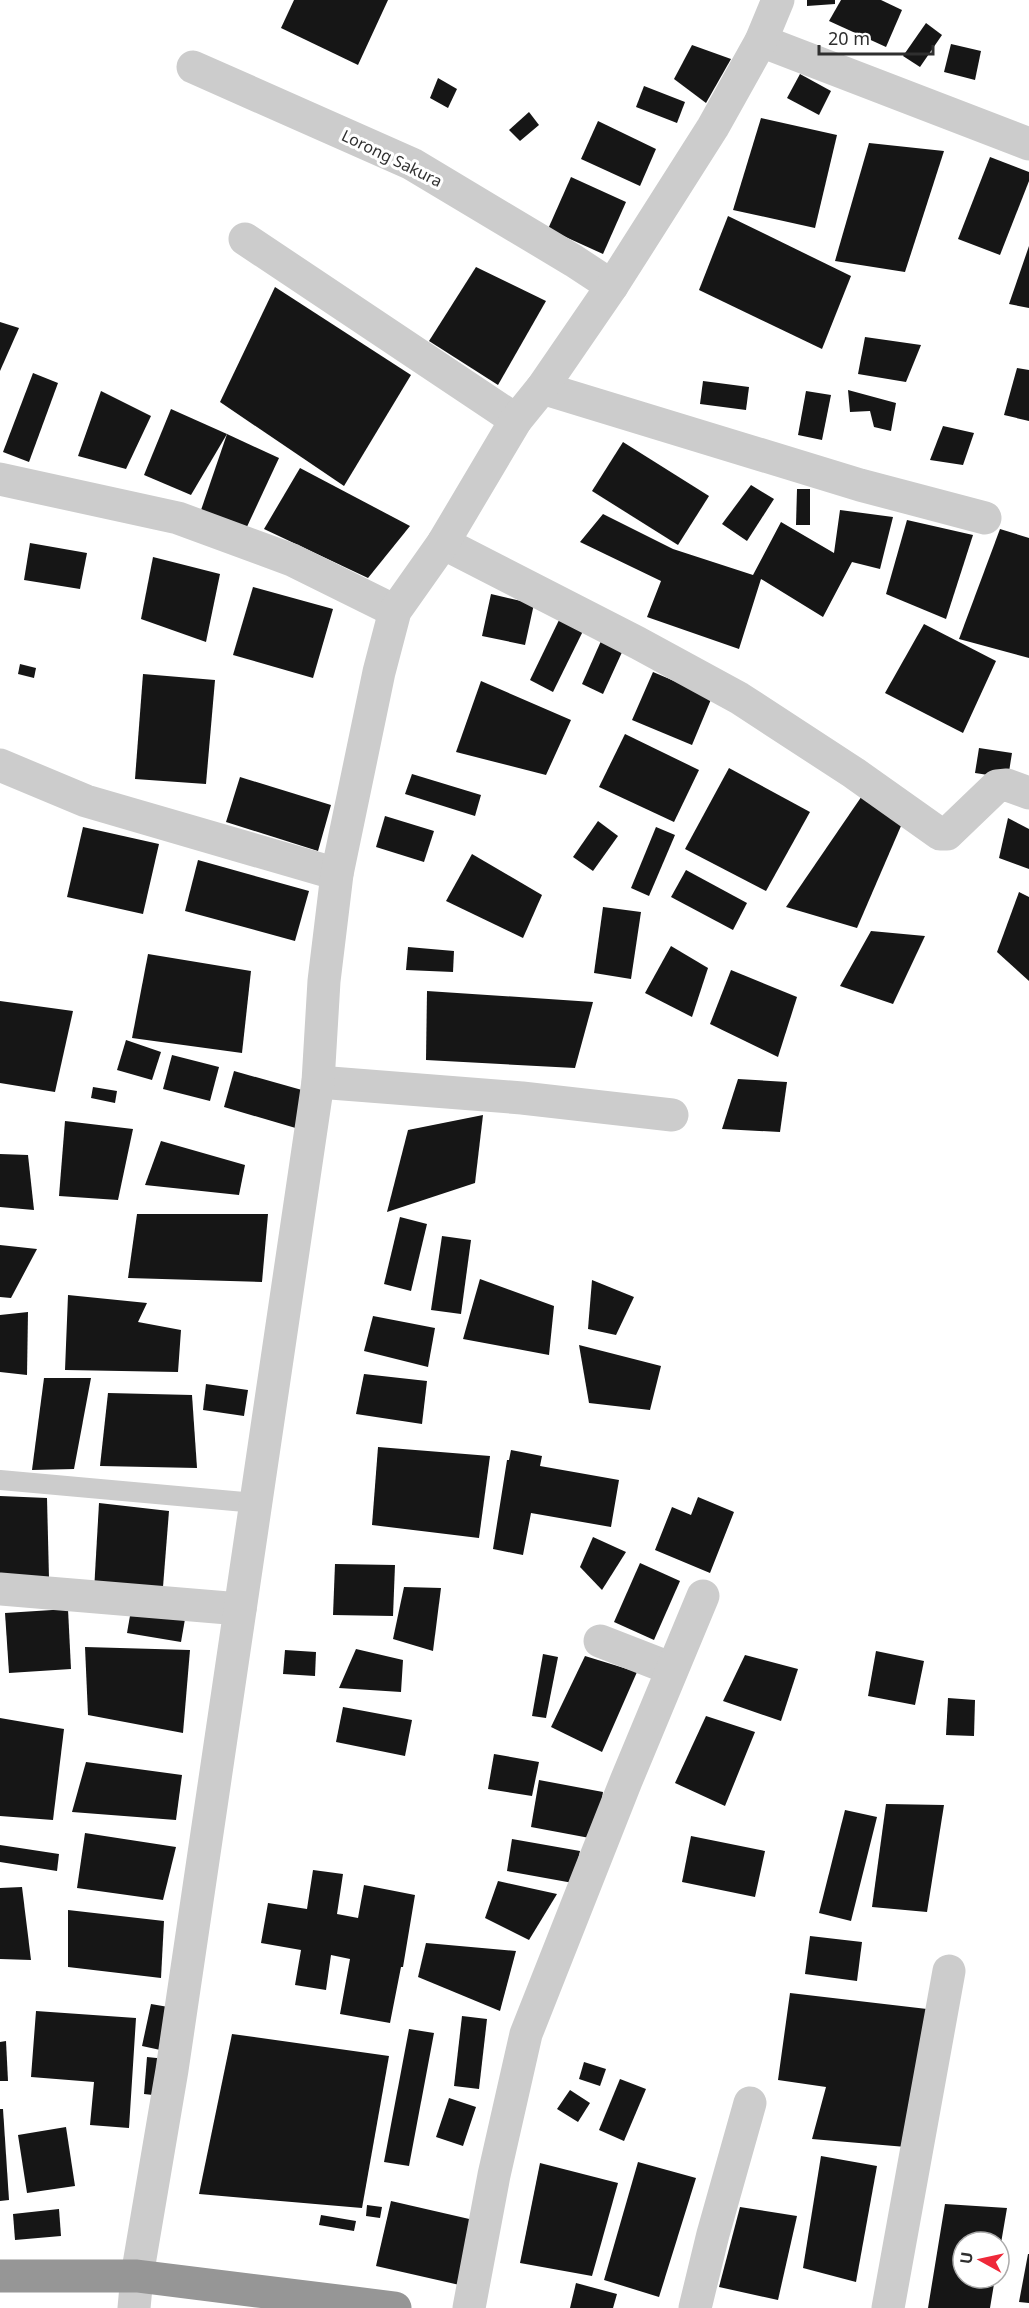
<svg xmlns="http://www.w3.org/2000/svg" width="1029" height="2308" font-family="'Noto Sans',sans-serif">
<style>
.building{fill:#161616}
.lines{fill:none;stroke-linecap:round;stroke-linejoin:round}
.lane{stroke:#ccc;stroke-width:20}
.street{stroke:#ccc;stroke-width:33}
.highway{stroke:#969696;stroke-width:33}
.labels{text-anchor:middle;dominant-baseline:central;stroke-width:6;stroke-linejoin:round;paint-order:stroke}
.street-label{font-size:16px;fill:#2f2f2f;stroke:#fff}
</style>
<rect width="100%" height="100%" fill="#fff"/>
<g class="building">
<polygon points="294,0 388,0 358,65 281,28"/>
<polygon points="807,0 835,0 835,4 807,6"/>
<polygon points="841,0 881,0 902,10 886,47 829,21"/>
<polygon points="926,23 942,35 920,67 903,56"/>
<polygon points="951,44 981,51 975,80 944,72"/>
<polygon points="692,45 731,59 706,103 674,79"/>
<polygon points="800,74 831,91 819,115 787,98"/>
<polygon points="438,78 457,89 448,108 430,98"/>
<polygon points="644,86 685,102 677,123 636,107"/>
<polygon points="529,112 539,125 520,141 509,130"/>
<polygon points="761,118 837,135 815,228 733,210"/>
<polygon points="598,121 656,149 640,186 581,159"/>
<polygon points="869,143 944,151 905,272 835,261"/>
<polygon points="990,157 1029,172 1029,181 1000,255 958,239"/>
<polygon points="571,177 626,202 603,254 548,229"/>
<polygon points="728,216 851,276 822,349 699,290"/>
<polygon points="1029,246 1029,308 1009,304"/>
<polygon points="476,267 546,301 498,385 429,341"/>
<polygon points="275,287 411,375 344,486 220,402"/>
<polygon points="0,322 19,328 0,371"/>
<polygon points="865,337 921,345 906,382 858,374"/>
<polygon points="1017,368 1029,370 1029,421 1004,415"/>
<polygon points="33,373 58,383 29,462 3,452"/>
<polygon points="703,381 749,387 746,410 700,404"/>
<polygon points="848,390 896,403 891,431 874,427 870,411 850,412"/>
<polygon points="101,391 151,416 126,469 78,456"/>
<polygon points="806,391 831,395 822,440 798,435"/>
<polygon points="171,409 227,434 191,495 144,475"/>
<polygon points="943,426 974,433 963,465 930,460"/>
<polygon points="227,434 279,458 245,531 200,513"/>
<polygon points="623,442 709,496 678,545 592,491"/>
<polygon points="300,468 410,526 368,578 264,529"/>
<polygon points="751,485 774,499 747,541 722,524"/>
<polygon points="797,489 810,489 810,525 796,525"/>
<polygon points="840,510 893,517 880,569 852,562 823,617 761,579 739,649 647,617 661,581 580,542 603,514 673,549 753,575 781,522 834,553"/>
<polygon points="907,520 973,535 946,619 886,594"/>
<polygon points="1000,529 1029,538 1029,658 959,639"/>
<polygon points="30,543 87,553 80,589 24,580"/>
<polygon points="153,557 220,574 206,642 141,619"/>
<polygon points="253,587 333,609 313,678 233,655"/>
<polygon points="491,594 534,604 525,645 482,636"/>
<polygon points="560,618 584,629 553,692 530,680"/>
<polygon points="924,624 996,661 963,733 885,693"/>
<polygon points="601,641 623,650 603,694 582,684"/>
<polygon points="20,664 36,668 34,678 18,674"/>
<polygon points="653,672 712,697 692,745 632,720"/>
<polygon points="143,674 215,680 206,784 135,779"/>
<polygon points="481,681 571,720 546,775 456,752"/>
<polygon points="625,734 699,770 674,822 599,787"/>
<polygon points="979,748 1012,753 1008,778 975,773"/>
<polygon points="729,768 810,812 766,891 685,849"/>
<polygon points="412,774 481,795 475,816 405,794"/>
<polygon points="240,777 331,805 318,851 226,822"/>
<polygon points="866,790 904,819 857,928 786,907"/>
<polygon points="385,816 434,831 424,862 376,847"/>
<polygon points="1008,818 1029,829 1029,869 999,858"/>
<polygon points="598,821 618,836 593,871 573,857"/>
<polygon points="83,827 159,844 143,914 67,897"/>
<polygon points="656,827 675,835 649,896 631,888"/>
<polygon points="472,854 542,895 523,938 446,901"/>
<polygon points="198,860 309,891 295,941 185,911"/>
<polygon points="686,870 747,903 733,930 671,897"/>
<polygon points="1019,892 1029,897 1029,981 997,952"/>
<polygon points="603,907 641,912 631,979 594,973"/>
<polygon points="871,931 925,936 893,1004 840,986"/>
<polygon points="671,946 708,968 692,1017 645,993"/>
<polygon points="408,947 454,951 453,972 406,970"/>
<polygon points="148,954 251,971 242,1053 132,1038"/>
<polygon points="731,970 797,997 778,1057 710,1024"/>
<polygon points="427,991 593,1002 575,1068 426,1060"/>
<polygon points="0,1001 73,1011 55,1092 0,1083"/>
<polygon points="126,1040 161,1052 152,1080 117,1070"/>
<polygon points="172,1055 219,1067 210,1101 163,1089"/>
<polygon points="234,1071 309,1092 299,1129 224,1107"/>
<polygon points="738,1079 787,1082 780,1132 722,1129"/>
<polygon points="93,1087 117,1091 115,1103 91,1098"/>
<polygon points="483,1115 475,1183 387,1212 408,1130"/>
<polygon points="65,1121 133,1129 118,1200 59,1196"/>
<polygon points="161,1141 245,1165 239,1195 145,1185"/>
<polygon points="0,1154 28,1155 34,1210 0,1207"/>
<polygon points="137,1214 268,1214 262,1282 128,1278"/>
<polygon points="400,1217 427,1224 411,1291 384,1284"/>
<polygon points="442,1236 471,1240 461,1314 431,1310"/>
<polygon points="0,1245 37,1249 11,1298 0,1297"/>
<polygon points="480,1279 554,1306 549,1355 463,1339"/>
<polygon points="592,1280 634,1297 616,1335 588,1329"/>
<polygon points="68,1295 147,1303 138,1322 181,1330 178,1372 65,1370"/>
<polygon points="28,1312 27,1375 0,1372 0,1315"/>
<polygon points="373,1316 435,1328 428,1367 364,1351"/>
<polygon points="579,1345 661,1366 650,1410 589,1403"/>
<polygon points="364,1374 427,1381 422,1424 356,1414"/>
<polygon points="44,1378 91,1378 74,1469 32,1470"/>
<polygon points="206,1384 248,1390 244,1416 203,1410"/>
<polygon points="108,1393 192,1395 197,1468 100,1466"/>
<polygon points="378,1447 490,1456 479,1538 372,1525"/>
<polygon points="511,1450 542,1456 540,1466 619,1480 611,1527 531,1513 523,1555 493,1549 507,1460 509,1460"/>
<polygon points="0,1496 47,1498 49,1578 0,1578"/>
<polygon points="698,1497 734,1512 710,1573 655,1550 672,1507 691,1515"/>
<polygon points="99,1503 169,1511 163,1587 94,1591"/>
<polygon points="593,1537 626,1552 602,1590 580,1567"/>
<polygon points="640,1563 680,1581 654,1640 614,1622"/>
<polygon points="335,1564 395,1565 393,1616 333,1615"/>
<polygon points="404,1587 441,1588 433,1651 393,1639"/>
<polygon points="68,1609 71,1669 9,1673 5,1613"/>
<polygon points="131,1610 185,1619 181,1642 127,1633"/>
<polygon points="85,1647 190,1650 183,1733 88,1715"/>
<polygon points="356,1649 403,1660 401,1692 339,1688"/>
<polygon points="285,1650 316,1652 315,1676 283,1674"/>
<polygon points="876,1651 924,1661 915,1705 868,1696"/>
<polygon points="543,1654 558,1657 546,1718 532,1716"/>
<polygon points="745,1655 798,1669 781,1721 723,1701"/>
<polygon points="585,1656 637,1672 602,1752 551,1727"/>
<polygon points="948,1698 975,1700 974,1736 946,1735"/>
<polygon points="343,1707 412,1720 405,1756 336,1742"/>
<polygon points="706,1716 755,1732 725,1806 675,1783"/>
<polygon points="0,1718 64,1729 53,1820 0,1816"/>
<polygon points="494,1754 539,1762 532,1796 488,1789"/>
<polygon points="86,1762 182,1775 176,1820 72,1812"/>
<polygon points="539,1780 603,1792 595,1839 531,1827"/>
<polygon points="886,1804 944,1805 927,1912 872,1907"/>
<polygon points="845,1810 877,1817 851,1921 819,1913"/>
<polygon points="85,1833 176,1847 163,1900 77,1888"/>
<polygon points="691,1836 765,1851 755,1897 682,1882"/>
<polygon points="512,1839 580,1851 573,1883 507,1871"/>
<polygon points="0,1845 59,1854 57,1871 0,1862"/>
<polygon points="313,1870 343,1874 337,1914 358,1918 364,1885 415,1895 403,1967 401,1967 390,2023 340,2014 350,1959 331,1955 326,1990 295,1985 301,1950 261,1943 268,1903 307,1909"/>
<polygon points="498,1881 557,1894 529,1940 485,1918"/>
<polygon points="22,1887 31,1960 0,1959 0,1888"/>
<polygon points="68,1910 164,1921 161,1978 68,1967"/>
<polygon points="810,1936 862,1942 857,1981 805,1974"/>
<polygon points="426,1943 516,1951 500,2011 418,1977"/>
<polygon points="790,1993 927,2009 906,2147 812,2139 826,2087 778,2080"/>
<polygon points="151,2004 174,2008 165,2051 142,2046"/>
<polygon points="36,2011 136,2018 129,2128 90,2125 94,2082 31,2077"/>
<polygon points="462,2016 487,2019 479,2089 454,2086"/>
<polygon points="409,2029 434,2033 409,2166 384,2162"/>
<polygon points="232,2034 389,2056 362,2208 199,2194"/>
<polygon points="6,2041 8,2081 0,2081 0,2042"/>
<polygon points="147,2057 166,2059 162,2096 144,2094"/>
<polygon points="584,2062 606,2069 600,2086 579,2079"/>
<polygon points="620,2079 646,2089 624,2141 599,2130"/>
<polygon points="570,2090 590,2103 578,2122 557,2109"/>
<polygon points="449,2098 476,2107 463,2146 436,2137"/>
<polygon points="0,2109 3,2109 9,2200 0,2201"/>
<polygon points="66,2127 75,2186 27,2193 18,2135"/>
<polygon points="821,2156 877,2166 856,2282 803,2268"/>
<polygon points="638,2162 696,2178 659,2297 604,2280"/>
<polygon points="540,2163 618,2183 592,2276 520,2263"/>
<polygon points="391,2201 478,2221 464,2286 376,2266"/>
<polygon points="945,2204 1007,2208 1000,2249 999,2242 963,2242 963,2278 995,2278 990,2308 928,2308"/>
<polygon points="367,2205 382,2207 380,2218 366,2216"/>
<polygon points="740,2207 797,2216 778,2300 719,2287"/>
<polygon points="59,2209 61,2236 15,2240 13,2214"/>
<polygon points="321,2215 356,2221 354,2231 319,2225"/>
<polygon points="1028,2254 1029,2254 1029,2303 1019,2302"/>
<polygon points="576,2283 617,2294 613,2308 570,2308"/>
</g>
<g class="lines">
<polyline class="lane" points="0,1480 256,1503"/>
<g class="street">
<polyline points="761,41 1029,144"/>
<polyline points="193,67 412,164 574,261 612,286"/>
<polyline points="245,239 516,420"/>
<polyline points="542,388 860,485 985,518"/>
<polyline points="0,479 178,518 292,560 395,611"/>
<polyline points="443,543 638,643 739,698 854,773 940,834 947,834 997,786 1007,785 1029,793"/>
<polyline points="0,765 86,801 337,874"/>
<polyline points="318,1082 522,1098 672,1115"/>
<polyline points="0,1589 240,1609"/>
<polyline points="600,1641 672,1669"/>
<polyline points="134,2308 137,2276 172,2070 318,1082 324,981 337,874 379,672 395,611 443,543 516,420 542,388 612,286 713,127 761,41 778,0"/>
<polyline points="469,2308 494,2175 526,2034 626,1781 703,1596"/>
<polyline points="695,2308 713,2234 750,2103"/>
<polyline points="888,2308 949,1971"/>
</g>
<polyline class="highway" points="0,2276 137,2276 395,2308"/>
</g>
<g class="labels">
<g class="street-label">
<text transform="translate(392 158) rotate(26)">Lorong Sakura</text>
</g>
</g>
<g transform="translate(981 2260) rotate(278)"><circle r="28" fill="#ffffff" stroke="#acacac" stroke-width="1.5"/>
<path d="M0-4.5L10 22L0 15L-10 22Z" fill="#ef2839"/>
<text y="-9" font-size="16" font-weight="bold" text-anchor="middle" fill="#2f2f2f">U</text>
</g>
<path d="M819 45v9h114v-9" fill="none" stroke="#2f2f2f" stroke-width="3"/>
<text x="828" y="45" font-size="18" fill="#2f2f2f" stroke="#ffffff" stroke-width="4.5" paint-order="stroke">20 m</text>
</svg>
